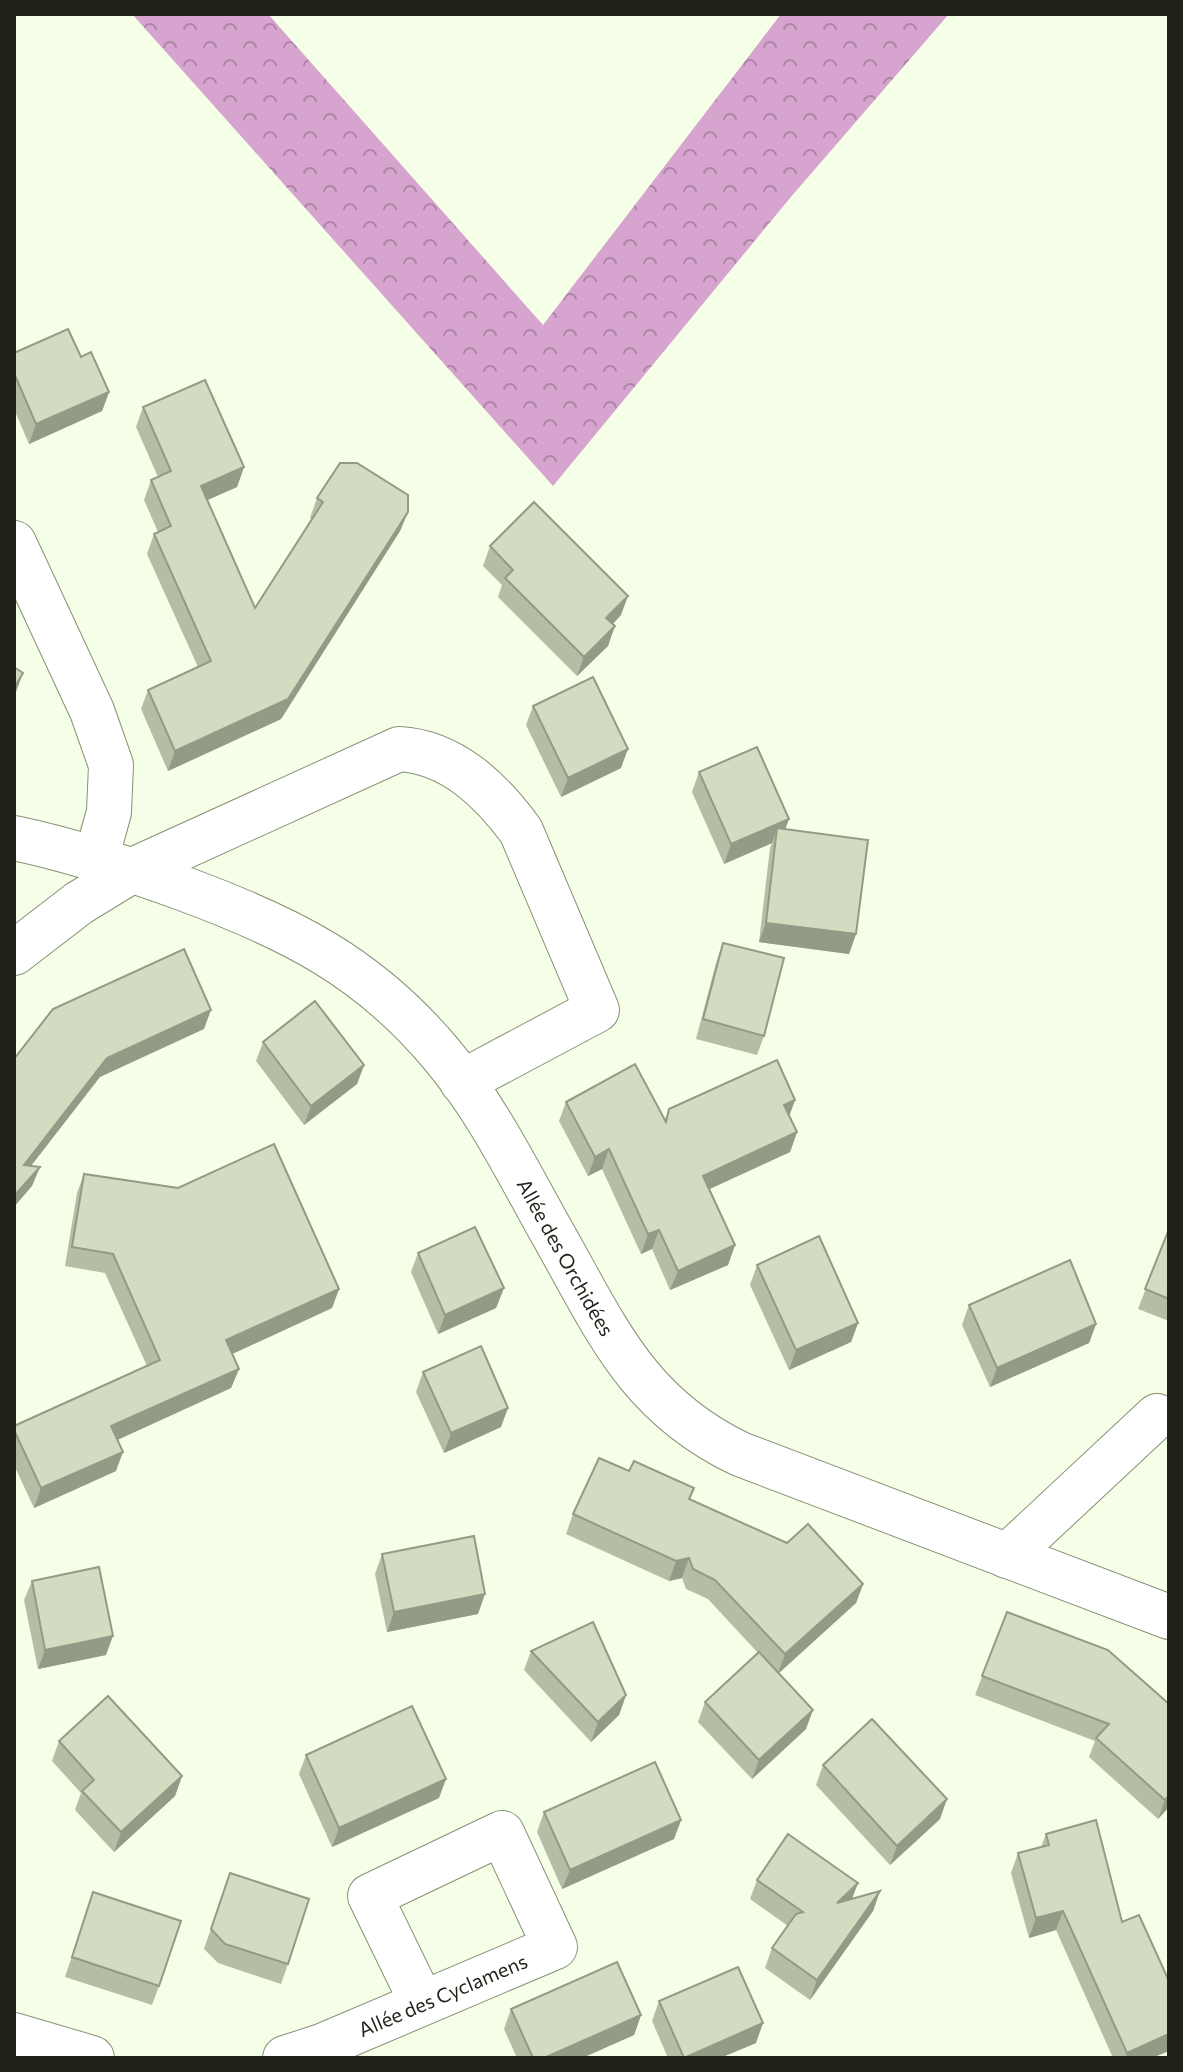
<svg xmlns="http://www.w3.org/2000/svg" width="1183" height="2072" font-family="Commissioner,sans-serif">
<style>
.forest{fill:url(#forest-crowns)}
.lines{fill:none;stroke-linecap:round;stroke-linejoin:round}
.minor-casing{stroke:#889177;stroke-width:46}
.minor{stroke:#fff;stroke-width:44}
.wall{fill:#b5bda5}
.shaded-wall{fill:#939a86}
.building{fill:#d2dcc0;stroke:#939a86;stroke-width:2}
.labels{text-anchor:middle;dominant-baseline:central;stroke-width:6;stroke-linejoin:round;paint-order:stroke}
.street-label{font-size:20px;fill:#1f2318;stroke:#fff}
</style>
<defs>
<pattern id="forest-crowns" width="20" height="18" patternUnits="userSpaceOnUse" patternTransform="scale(2)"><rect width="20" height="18" fill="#d7a4cf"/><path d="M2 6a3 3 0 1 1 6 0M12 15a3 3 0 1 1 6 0" fill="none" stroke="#ae85a7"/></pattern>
</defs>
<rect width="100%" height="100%" fill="#f5fee7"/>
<polygon class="forest" points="132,14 268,14 543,325 781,14 949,14 790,198 553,486"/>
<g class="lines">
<g class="minor-casing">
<g id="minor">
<polyline points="14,543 92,711 111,765 109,812 96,859"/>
<path id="s1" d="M 14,838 C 71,850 127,868 182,888 C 288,927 368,966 442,1055 C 486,1107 517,1170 550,1229 C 605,1325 635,1404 740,1454 L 1169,1617"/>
<path d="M 14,953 L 79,903 L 133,870 L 399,749 C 452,752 491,790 521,831 L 597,1010 L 462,1082"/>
<polyline points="1007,1556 1157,1416"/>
<polyline points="14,2035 92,2058"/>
<path id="s2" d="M 285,2058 L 322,2046 L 555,1947 L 502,1833 L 370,1896 L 422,2003"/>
</g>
</g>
<use href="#minor" class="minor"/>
</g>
<g class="wall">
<polygon points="14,353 81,357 109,392 102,411 29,444 14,409"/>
<polygon points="143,407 244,467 237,487 207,500 255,608 312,519 310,518 317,498 408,512 400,531 281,719 168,771 141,709 148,690 198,667 147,554 154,534 158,532 144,500 151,480 158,477 136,427"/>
<polygon points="490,546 621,615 613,624 608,646 577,676 498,597 502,585 483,566"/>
<polygon points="533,706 621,768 561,797 526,725"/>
<polygon points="699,772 789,819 785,829 856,934 849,954 759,942 770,848 772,843 724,864 692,792"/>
<polygon points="723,943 764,1036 757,1055 696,1039 716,963"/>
<polygon points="263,1042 364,1065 357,1084 304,1125 256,1061"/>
<polygon points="795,1100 789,1116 797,1132 790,1152 710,1189 735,1245 728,1265 670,1290 652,1249 641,1254 602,1169 588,1176 559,1121 566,1102 665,1120 669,1109"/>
<polygon points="84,1174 339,1289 332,1308 232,1354 239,1369 231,1388 117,1440 116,1471 34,1508 14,1465 14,1426 147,1366 105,1273 65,1266 77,1193"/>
<polygon points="1169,1229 1169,1321 1138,1309"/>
<polygon points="418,1253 504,1288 496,1308 438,1334 411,1272"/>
<polygon points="757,1265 858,1323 851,1342 789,1370 750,1285"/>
<polygon points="969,1305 1096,1324 1089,1343 990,1387 962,1325"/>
<polygon points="423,1372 501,1427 444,1453 416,1392"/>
<polygon points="689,1500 863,1584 856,1603 778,1673 806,1729 752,1779 698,1722 705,1702 758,1653 708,1599 686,1589 682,1578 669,1581 566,1534 573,1514"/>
<polygon points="382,1554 478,1614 387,1632 375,1574"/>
<polygon points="32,1581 106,1655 38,1669 24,1600"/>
<polygon points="1007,1612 1169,1704 1169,1807 1158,1819 1089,1757 1095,1741 975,1695"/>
<polygon points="531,1651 626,1695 619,1715 591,1742 524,1670"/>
<polygon points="59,1741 182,1776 175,1796 114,1852 75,1810 81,1793 52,1761"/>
<polygon points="306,1755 439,1798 332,1847 299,1774"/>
<polygon points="823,1765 940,1819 890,1865 816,1785"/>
<polygon points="544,1812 681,1820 674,1839 562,1889 537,1832"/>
<polygon points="1046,1834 1152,2058 1113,2058 1056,1930 1029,1938 1011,1873 1018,1853 1041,1847"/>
<polygon points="230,1873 288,1964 281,1984 218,1963 204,1949"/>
<polygon points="757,1880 858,1883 852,1899 880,1891 873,1911 810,2000 765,1968 772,1948 788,1926 750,1899"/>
<polygon points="93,1892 159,1986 152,2005 65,1977"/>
<polygon points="659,2001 756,2043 720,2058 668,2058 652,2021"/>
<polygon points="511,2009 641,2015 634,2035 582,2058 517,2058 504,2029"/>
</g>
<g class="shaded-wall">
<polygon points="109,392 102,411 29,444 36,424"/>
<polygon points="244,467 237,487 194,506 201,486"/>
<polygon points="408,512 400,531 281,719 168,771 175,751"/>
<polygon points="628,596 621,615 599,638 606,618"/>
<polygon points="615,626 608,646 577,676 584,657"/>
<polygon points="23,673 16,692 14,696 14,688"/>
<polygon points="628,749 621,768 561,797 568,778"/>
<polygon points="789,819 782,838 777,828 772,843 724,864 731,844"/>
<polygon points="766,923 856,934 849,954 759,942"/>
<polygon points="211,1010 204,1029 100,1077 17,1184 24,1165 107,1058"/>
<polygon points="364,1065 357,1084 304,1125 311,1106"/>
<polygon points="795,1100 788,1119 784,1105"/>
<polygon points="797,1132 790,1152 696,1195 703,1176"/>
<polygon points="609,1149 602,1169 588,1176 595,1157"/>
<polygon points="40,1167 32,1186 14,1207 14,1196"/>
<polygon points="659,1230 652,1249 641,1254 648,1234"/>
<polygon points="735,1245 728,1265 670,1290 678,1271"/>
<polygon points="504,1288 496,1308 438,1334 445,1315"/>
<polygon points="339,1289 332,1308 219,1360 226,1340"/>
<polygon points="858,1323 851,1342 789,1370 796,1350"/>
<polygon points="1096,1324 1089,1343 990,1387 997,1368"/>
<polygon points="239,1369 231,1388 104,1446 111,1426"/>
<polygon points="508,1408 501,1427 444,1453 451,1433"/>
<polygon points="123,1452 116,1471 34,1508 41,1488"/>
<polygon points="689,1558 682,1578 669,1581 676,1561"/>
<polygon points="863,1584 856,1603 778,1674 785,1654"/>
<polygon points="485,1594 478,1614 387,1632 394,1612"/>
<polygon points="113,1636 106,1655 38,1669 45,1650"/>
<polygon points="626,1695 619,1715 591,1742 598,1722"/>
<polygon points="813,1710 806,1729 752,1779 759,1760"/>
<polygon points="182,1776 175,1796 114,1852 121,1832"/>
<polygon points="446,1779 439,1798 332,1847 339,1828"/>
<polygon points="1169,1795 1169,1807 1158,1819 1165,1800"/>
<polygon points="947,1799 940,1819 890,1865 897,1846"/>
<polygon points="681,1820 674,1839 562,1889 570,1870"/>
<polygon points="858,1883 850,1903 837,1903"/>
<polygon points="880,1891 873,1911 810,2000 817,1980"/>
<polygon points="1063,1911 1056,1930 1029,1938 1036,1918"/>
<polygon points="641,2015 634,2035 582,2058 544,2058"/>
<polygon points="763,2023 756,2043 720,2058 684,2058"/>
<polygon points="1169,2034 1169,2051 1152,2058 1125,2058 1127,2053"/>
</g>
<g class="building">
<polygon points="68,329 81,357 91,352 109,392 36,424 14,373 14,353"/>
<polygon points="205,380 244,467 201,486 255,608 323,502 317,498 340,463 357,463 408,495 408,512 288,699 175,751 148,690 211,661 154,534 171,526 151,480 171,471 143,407"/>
<polygon points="534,502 628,596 606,618 615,626 584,657 505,578 513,570 490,546"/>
<polygon points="14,667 23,673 14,688"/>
<polygon points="593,677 628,749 568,778 533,706"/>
<polygon points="757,747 789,819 731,844 699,772"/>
<polygon points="777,828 868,840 856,934 766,923"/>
<polygon points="723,943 784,958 764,1036 703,1019"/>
<polygon points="184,949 211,1010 107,1058 24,1165 40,1167 14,1196 14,1059 53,1009"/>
<polygon points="315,1001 364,1065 311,1106 263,1042"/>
<polygon points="777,1060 795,1100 784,1105 797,1132 703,1176 735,1245 678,1271 659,1230 648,1234 609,1149 595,1157 566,1102 635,1064 666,1122 669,1109"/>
<polygon points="274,1144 339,1289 226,1340 239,1369 111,1426 123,1452 41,1488 14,1430 14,1426 160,1360 113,1254 72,1247 84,1174 178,1188"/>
<polygon points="475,1227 504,1288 445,1315 418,1253"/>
<polygon points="1169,1229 1169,1299 1145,1289"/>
<polygon points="819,1236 858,1323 796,1350 757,1265"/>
<polygon points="1070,1260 1096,1324 997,1368 969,1305"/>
<polygon points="481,1346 508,1408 451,1433 423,1372"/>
<polygon points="599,1458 629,1471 634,1461 694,1488 689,1499 787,1543 808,1524 863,1584 785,1654 715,1580 693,1569 689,1558 676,1561 573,1514"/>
<polygon points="474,1536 485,1594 394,1612 382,1554"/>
<polygon points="99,1567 113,1636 45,1650 32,1581"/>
<polygon points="1007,1612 1108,1650 1169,1704 1169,1795 1165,1800 1096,1738 1109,1724 982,1676"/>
<polygon points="593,1622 626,1695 598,1722 531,1651"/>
<polygon points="759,1652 813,1710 759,1760 705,1702"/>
<polygon points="108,1696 182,1776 121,1832 82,1791 94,1780 59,1741"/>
<polygon points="412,1706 446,1779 339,1828 306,1755"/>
<polygon points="872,1719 947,1799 897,1846 823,1765"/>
<polygon points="655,1762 681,1820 570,1870 544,1812"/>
<polygon points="1096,1820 1122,1922 1139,1915 1169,1981 1169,2034 1127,2053 1063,1911 1036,1918 1018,1853 1049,1845 1046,1834"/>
<polygon points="788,1834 858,1883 837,1903 880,1891 817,1980 772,1948 796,1914 803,1912 757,1880"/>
<polygon points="230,1873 309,1899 288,1964 225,1944 211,1929"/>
<polygon points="93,1892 181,1921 159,1986 72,1957"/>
<polygon points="617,1962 641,2015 544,2058 533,2058 511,2009"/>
<polygon points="738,1967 763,2023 684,2058 659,2001"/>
</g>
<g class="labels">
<g class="street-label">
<text stroke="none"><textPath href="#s1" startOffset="726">Allée des Orchidées</textPath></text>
<text stroke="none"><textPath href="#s2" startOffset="170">Allée des Cyclamens</textPath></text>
</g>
</g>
<rect width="1183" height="2072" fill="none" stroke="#1f2318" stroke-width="32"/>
</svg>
